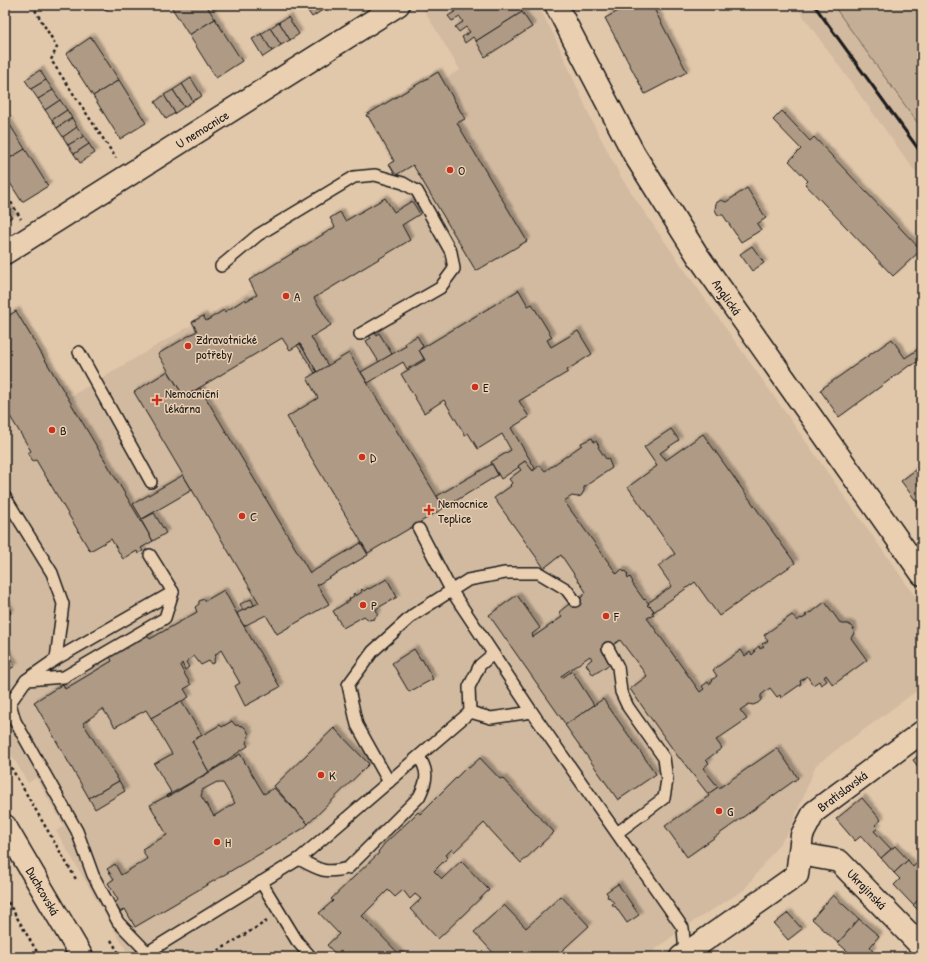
<svg xmlns="http://www.w3.org/2000/svg" width="927" height="962" font-family="'Patrick Hand',sans-serif">
<style>
.built{fill:#d2baa0}
.green{fill:#c4ae96;stroke:#706559}
.building{fill:#ae9a85;stroke:#1c1c1c;fill-rule:evenodd;filter:url(#shadow)}
.lines{fill:none;stroke-linecap:round;stroke-linejoin:round}
.service-casing{stroke:#1c1c1c;stroke-width:14}
.minor-casing{stroke:#1c1c1c;stroke-width:25}
.tertiary-casing{stroke:#1c1c1c;stroke-width:25}
.path{stroke:#1c1c1c;stroke-width:2.5;stroke-dasharray:3 3;stroke-linecap:butt}
.service{stroke:#eacfb1;stroke-width:11}
.minor{stroke:#eacfb1;stroke-width:22}
.tertiary{stroke:#eacfb1;stroke-width:22}
.rail{stroke:#1c1c1c;stroke-width:3}
.poi-dot{fill:#c8321e;stroke:#eacfb1;stroke-width:1.5}
.labels{text-anchor:middle;dominant-baseline:central;stroke-width:3;stroke-linejoin:round;paint-order:stroke}
.street-label{font-size:13px;fill:#1c1c1c;stroke:#eacfb1}
.poi-label{font-size:13px;fill:#1c1c1c;stroke:#eacfb1;text-anchor:start}
</style>
<defs>
<filter id="shadow"><feDropShadow dx="3.5" dy="-3.5" stdDeviation="1" flood-color="#0004"/></filter>
</defs>
<rect width="100%" height="100%" fill="#e2c8ab"/>
<filter id="ink" filterUnits="userSpaceOnUse"><feTurbulence type="fractalNoise" baseFrequency=".025" numOctaves="2"/><feDisplacementMap in="SourceGraphic" scale="8" xChannelSelector="R" yChannelSelector="G"/><feConvolveMatrix kernelMatrix="1 2 1 2 8 2 1 2 1" color-interpolation-filters="sRGB"/></filter>
<g filter="url(#ink)">
<g class="built">
<polygon points="421,5 538,5 554,35 592,121 621,177 653,225 922,606 922,687 816,765 790,830 744,890 683,928 646,957 130,957 56,831 64,826 36,778 28,783 5,744 5,318 16,311 71,396 410,196 365,113 437,69 444,79 460,70"/>
<polygon points="795,5 833,5 922,129 922,181"/>
</g>
<polygon class="green" points="833,5 922,5 922,129"/>
<g class="building">
<polygon points="102,5 113,5 105,10"/>
<polygon points="170,5 206,5 215,19 189,35"/>
<polygon points="304,5 330,5 312,17"/>
<polygon points="458,5 517,5 522,12 476,41 473,37 465,43 462,37 470,32 466,27 459,32 455,27 463,22 460,17 452,21 448,16 456,11 454,7"/>
<polygon points="630,5 652,5 687,72 645,94 605,18"/>
<polygon points="522,12 532,27 485,57 476,41"/>
<polygon points="288,17 299,34 290,40 279,22"/>
<polygon points="215,19 242,61 216,78 189,35"/>
<polygon points="279,22 290,40 281,45 270,28"/>
<polygon points="270,28 281,45 272,51 261,34"/>
<polygon points="261,34 272,51 263,57 252,39"/>
<polygon points="91,37 119,80 93,96 66,54"/>
<polygon points="40,70 46,80 31,89 25,80"/>
<polygon points="438,72 465,119 457,123 527,241 476,271 413,165 396,175 389,164 394,161 368,116 367,117 366,115"/>
<polygon points="191,78 202,96 193,101 182,84"/>
<polygon points="46,80 53,90 38,99 31,89"/>
<polygon points="119,80 146,123 120,139 93,96"/>
<polygon points="182,84 193,101 184,107 173,90"/>
<polygon points="53,90 60,100 45,110 38,99"/>
<polygon points="173,90 184,107 175,113 164,95"/>
<polygon points="164,95 175,113 166,119 155,102"/>
<polygon points="60,100 67,110 52,120 45,110"/>
<polygon points="67,110 72,118 57,128 52,120"/>
<polygon points="782,111 810,141 814,137 921,250 893,276 805,184 808,181 789,161 801,149 773,120"/>
<polygon points="5,117 25,149 5,161"/>
<polygon points="72,118 77,127 63,137 57,128"/>
<polygon points="77,127 84,136 68,145 63,137"/>
<polygon points="84,136 89,144 74,154 68,145"/>
<polygon points="89,144 95,153 80,163 74,154"/>
<polygon points="25,149 48,186 22,202 5,175 5,161"/>
<polygon points="747,188 766,218 757,224 761,230 741,242 723,215 718,215 715,210 716,203 721,200 726,202"/>
<polygon points="385,198 394,212 412,201 420,214 402,225 410,240 314,298 331,325 311,337 328,366 317,372 300,344 290,350 282,338 184,397 158,354 197,331 192,322 203,316 206,321 224,310 225,312 245,299 246,301 257,295 249,280 335,227 330,218 340,212 345,221"/>
<polygon points="5,204 12,217 5,221"/>
<polygon points="752,246 764,263 752,271 740,254"/>
<polygon points="519,290 528,306 532,304 552,337 547,340 551,347 578,331 592,354 567,370 568,372 519,401 529,417 511,428 535,468 533,471 525,461 518,466 519,467 501,479 491,462 511,450 502,434 478,449 468,433 465,435 444,400 424,413 401,374 425,360 419,350"/>
<polygon points="16,311 153,541 141,548 143,551 138,554 137,551 123,559 111,539 90,551 36,460 33,461 28,453 31,451 5,408 5,318"/>
<polygon points="375,333 376,335 379,333 392,354 379,362 366,341 371,338 369,336"/>
<polygon points="417,336 423,346 419,350 424,359 407,369 403,362 368,383 361,372 406,346 405,343"/>
<polygon points="892,339 905,358 920,348 922,351 922,359 911,366 910,365 839,417 820,390"/>
<polygon points="300,344 317,372 315,373 297,345"/>
<polygon points="349,353 444,508 368,553 287,417 318,398 307,378"/>
<polygon points="168,371 184,397 200,388 310,573 361,543 368,555 317,585 329,604 277,634 266,615 244,626 239,618 237,613 259,603 134,392"/>
<polygon points="671,429 679,440 660,453 666,460 703,434 795,563 719,616 695,582 652,613 654,611 650,606 649,607 647,605 649,604 648,603 672,586 658,566 675,554 628,487 657,466 644,447"/>
<polygon points="592,438 594,442 596,441 599,446 598,447 606,459 608,458 612,468 584,487 584,491 581,496 577,497 572,496 564,501 617,574 622,569 624,572 625,571 628,575 627,576 628,579 630,577 633,582 632,583 644,600 645,599 649,604 647,605 649,607 650,606 654,611 652,612 654,615 647,618 700,692 704,689 702,686 708,682 709,684 713,681 712,680 717,676 713,670 741,650 745,656 750,652 752,655 755,652 754,650 759,646 760,649 764,646 762,644 768,641 764,635 792,615 797,621 801,618 802,619 807,616 805,615 810,612 811,613 825,602 841,624 848,624 853,627 854,633 851,638 867,660 833,685 826,675 824,677 827,681 821,685 819,681 813,685 807,676 800,681 801,684 781,698 780,695 777,697 770,688 761,695 761,700 758,703 753,705 749,704 740,710 747,719 716,740 722,748 706,760 709,763 703,768 718,787 708,794 680,758 679,758 630,689 647,676 620,640 603,652 610,664 593,675 586,664 592,659 590,656 561,676 562,678 572,671 594,705 566,725 489,615 517,595 540,628 532,634 533,637 562,617 559,612 569,604 569,605 580,599 586,592 561,555 544,568 494,498 511,486 510,485 512,483 509,479 521,470 518,466 525,461 533,471 540,465 545,471 582,445 581,443"/>
<polygon points="492,464 498,475 444,508 437,496"/>
<polygon points="922,465 922,509 901,481"/>
<polygon points="183,475 192,490 142,519 133,504"/>
<polygon points="154,513 166,533 153,541 141,520"/>
<polygon points="387,579 397,597 376,609 378,614 374,619 369,620 364,616 343,628 333,611 350,600 349,599 354,596 353,594 354,593 356,596 362,592 361,590 362,589 364,591 368,588 369,589"/>
<polygon points="224,590 239,618 280,687 245,706 235,686 240,683 221,650 216,654 214,660 215,662 211,664 209,661 201,665 194,656 186,662 189,667 185,670 182,663 180,666 191,685 184,689 189,697 151,718 146,710 115,727 103,709 83,723 119,781 89,798 34,702 63,684 65,689 112,661 110,656 146,634 150,639 197,612 195,607 199,604 199,601 204,599 205,601"/>
<polygon points="251,599 254,605 243,610 240,604"/>
<polygon points="5,603 11,613 5,617"/>
<polygon points="414,649 421,660 422,659 433,679 409,692 392,663"/>
<polygon points="5,651 15,666 5,672"/>
<polygon points="603,699 656,774 618,800 565,725"/>
<polygon points="181,701 202,735 192,741 209,772 167,796 171,792 154,764 172,754 151,718"/>
<polygon points="232,721 235,725 243,726 247,730 249,735 246,743 248,746 209,772 192,741 220,725 222,727"/>
<polygon points="334,728 369,764 308,824 274,786"/>
<polygon points="777,748 798,778 687,857 665,826 709,796 708,794 718,787 719,788"/>
<polygon points="922,753 922,772 913,760"/>
<path d="M 240,754 L 264,794 L 274,788 L 308,824 L 304,828 L 135,927 L 125,909 L 120,912 L 114,904 L 118,900 L 108,883 L 114,879 L 107,869 L 115,864 L 121,875 L 147,859 L 142,849 L 167,835 L 150,805 L 167,796 L 168,797 ZM 217,782 L 220,783 L 223,783 L 235,803 L 214,816 L 201,796 L 202,793 L 202,790 Z"/>
<polygon points="480,758 500,779 502,778 554,832 521,863 484,823 454,852 452,849 446,855 448,857 434,871 442,879 461,861 489,890 438,939 410,909 421,899 415,894 410,899 403,890 395,897 388,890 362,916 402,957 338,957 327,945 339,934 319,913 333,901 331,899 379,853 378,852 384,844 411,819 418,812 420,814 467,767 469,768"/>
<polygon points="119,781 125,791 95,809 89,798"/>
<polygon points="862,798 881,820 875,825 878,828 874,831 891,849 881,858 861,836 855,841 836,819"/>
<polygon points="895,846 908,860 894,873 881,858"/>
<polygon points="908,860 913,867 919,861 922,864 922,897 913,905 894,885 900,879 894,873"/>
<polygon points="618,884 639,915 627,923 615,906 614,907 612,904 614,903 609,897 608,898 607,896 608,895 606,892"/>
<polygon points="833,895 859,919 838,943 812,919"/>
<polygon points="561,896 589,926 555,957 497,957 474,932 504,905 526,928"/>
<polygon points="922,897 922,914 913,905"/>
<polygon points="788,913 802,929 788,940 774,924"/>
<polygon points="859,919 879,936 870,947 873,950 867,956 864,953 860,957 854,957 838,943"/>
</g>
<g class="lines">
<g class="service-casing">
<g id="service">
<polyline points="221,266 258,235 354,177 375,175 403,183 417,191 451,252 454,269 440,288 360,334"/>
<polyline points="79,352 151,482"/>
<polyline points="5,497 52,573 63,604 56,659 26,680 10,703 15,721 77,831 93,875 118,922 148,953"/>
<polyline points="419,529 451,590 532,712"/>
<polyline points="608,648 618,667 621,692 628,707 664,758 667,780 664,798 617,833"/>
<polyline points="56,659 173,592 150,555"/>
<polyline points="27,680 64,677 165,618 173,592"/>
<polyline points="470,712 469,687 480,665 493,654"/>
<polyline points="389,782 357,725 348,685 373,651 413,615 468,580 505,573 539,573 566,589 575,601"/>
<path d="M 299,859 C 319,870 325,874 348,868 L 419,797 C 427,781 429,772 419,757"/>
<polyline points="261,882 297,941 311,957"/>
<polyline points="140,957 299,859 470,712 491,718 532,712 683,928 685,954"/>
</g>
</g>
<g class="minor-casing">
<g id="minor">
<polyline points="556,5 634,154 698,256 922,574"/>
<polyline points="5,253 398,5"/>
<polyline points="800,854 839,861 922,947"/>
<polyline points="681,957 797,875 802,835 814,812 922,732"/>
</g>
</g>
<g class="tertiary-casing">
<polyline id="tertiary" points="5,826 82,957"/>
</g>
<g class="path">
<polyline points="32,5 57,47 51,60 116,158"/>
<polyline points="5,192 21,219"/>
<polyline points="5,757 77,881"/>
<polyline points="5,897 40,957"/>
<polyline points="111,940 121,957"/>
<polyline points="208,957 267,921"/>
</g>
<use href="#service" class="service"/>
<use href="#minor" class="minor"/>
<use href="#tertiary" class="tertiary"/>
<polyline class="rail" points="814,5 922,154"/>
</g>
</g>
<g class="poi-dot">
<circle cx="450" cy="170" r="4"/>
<circle cx="286" cy="296" r="4"/>
<circle cx="188" cy="346" r="4"/>
<circle cx="475" cy="387" r="4"/>
<path d="M155 394h4v4h4v4h-4v4h-4v-4h-4v-4h4z"/>
<circle cx="52" cy="430" r="4"/>
<circle cx="362" cy="457" r="4"/>
<path d="M427 504h4v4h4v4h-4v4h-4v-4h-4v-4h4z"/>
<circle cx="242" cy="516" r="4"/>
<circle cx="363" cy="605" r="4"/>
<circle cx="606" cy="616" r="4"/>
<circle cx="321" cy="775" r="4"/>
<circle cx="719" cy="811" r="4"/>
<circle cx="217" cy="842" r="4"/>
</g>
<g class="labels">
<g class="street-label">
<text transform="translate(202 129) rotate(-32)">U nemocnice</text>
<text transform="translate(727 297) rotate(55)">Anglická</text>
<text transform="translate(842 791) rotate(-37)">Bratislavská</text>
<text transform="translate(867 889) rotate(46)">Ukrajinská</text>
<text transform="translate(43 891) rotate(60)">Duchcovská</text>
</g>
<g class="poi-label">
<text x="458" y="170">O</text>
<text x="294" y="296">A</text>
<text x="196" y="339">Zdravotnické<tspan x="196" dy="15">potřeby</tspan></text>
<text x="483" y="387">E</text>
<text x="165" y="393">Nemocniční<tspan x="165" dy="15">lékárna</tspan></text>
<text x="60" y="430">B</text>
<text x="370" y="457">D</text>
<text x="438" y="503">Nemocnice<tspan x="438" dy="15">Teplice</tspan></text>
<text x="250" y="516">C</text>
<text x="371" y="605">P</text>
<text x="614" y="616">F</text>
<text x="329" y="775">K</text>
<text x="727" y="811">G</text>
<text x="225" y="842">H</text>
</g>
</g>
<rect width="927" height="962" fill="none" stroke="#eacfb1" stroke-width="20"/>
<rect x="10" y="10" width="907" height="942" fill="none" stroke="#1c1c1c" stroke-width="1.5" filter="url(#ink)"/>
</svg>
